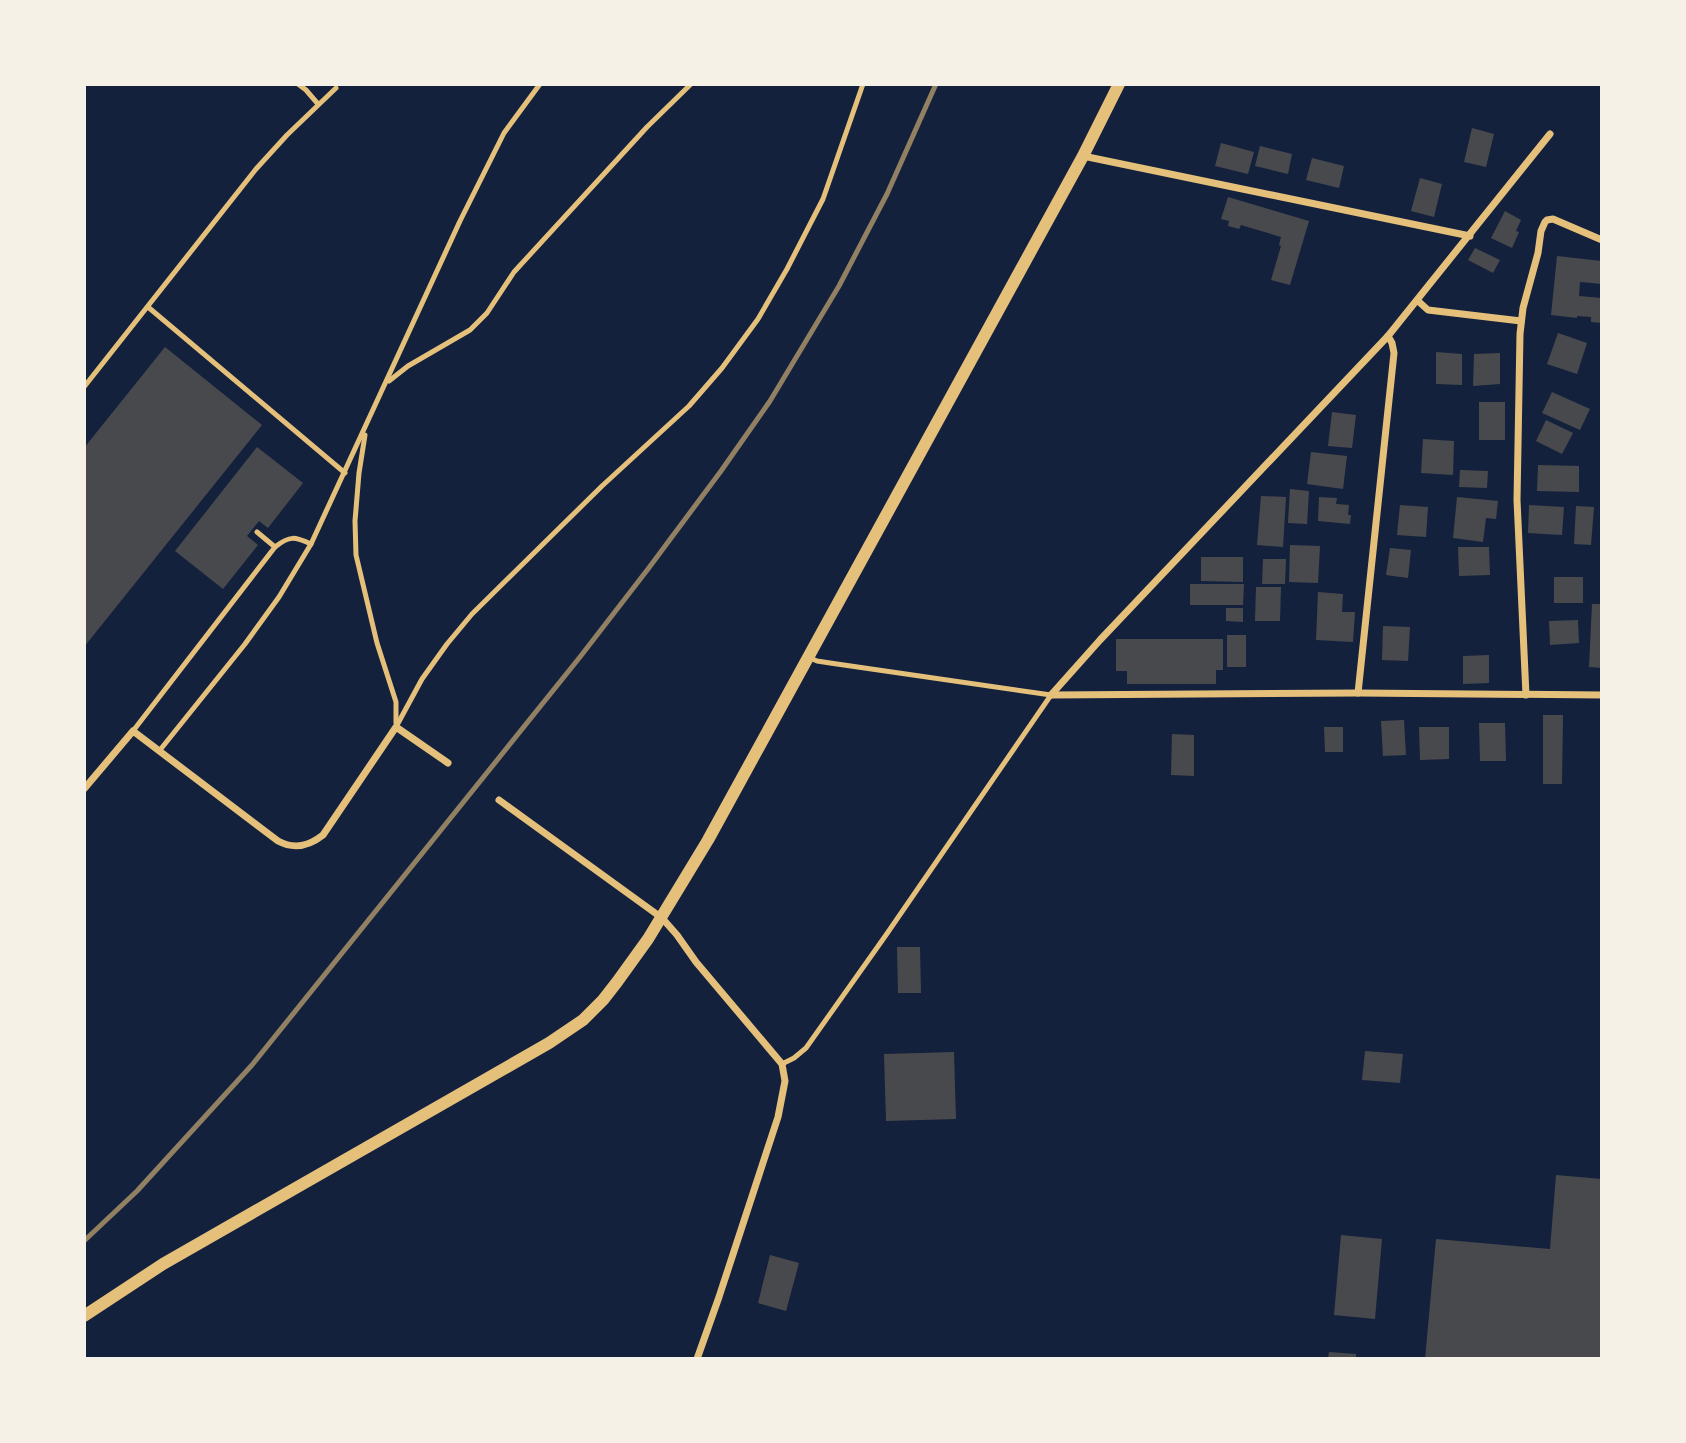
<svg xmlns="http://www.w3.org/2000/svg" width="1686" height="1443" font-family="'DejaVu Sans',sans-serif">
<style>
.building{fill:#48494c}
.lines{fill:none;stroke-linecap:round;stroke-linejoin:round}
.service{stroke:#e5c07b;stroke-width:5}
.minor{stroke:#e5c07b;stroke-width:7}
.tertiary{stroke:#e5c07b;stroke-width:12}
.rail{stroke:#918062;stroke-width:5}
</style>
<rect width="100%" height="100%" fill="#14213d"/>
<g class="building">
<polygon points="1472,128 1494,134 1486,167 1464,162"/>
<polygon points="1221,143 1254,152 1248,174 1215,166"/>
<polygon points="1260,146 1292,154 1288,174 1255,166"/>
<polygon points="1312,158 1344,166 1339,188 1306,180"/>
<polygon points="1420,178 1442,184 1434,217 1411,211"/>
<polygon points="1228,197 1309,221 1290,285 1271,280 1281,246 1279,245 1281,237 1241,225 1239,229 1228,226 1229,221 1221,219"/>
<polygon points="1505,211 1521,220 1516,231 1519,232 1512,248 1491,238"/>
<polygon points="1475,248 1500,260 1493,273 1468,260"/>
<polygon points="1557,256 1602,261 1602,284 1580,282 1579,296 1602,298 1602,323 1591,322 1591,317 1577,316 1577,318 1551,315"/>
<polygon points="1558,333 1587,343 1577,374 1547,364"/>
<polygon points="165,347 262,425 84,647 84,448"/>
<polygon points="1436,352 1462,354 1462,385 1436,384"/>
<polygon points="1500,353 1500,384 1473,386 1474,354"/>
<polygon points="1552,392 1590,409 1580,430 1542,413"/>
<rect x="1479" y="402" width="26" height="38"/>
<polygon points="1332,412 1356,415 1352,448 1328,446"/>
<polygon points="1546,420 1573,433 1562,454 1536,441"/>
<polygon points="1423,439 1454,441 1453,475 1421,473"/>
<polygon points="257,447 303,483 268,528 259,521 247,536 258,545 223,589 175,551"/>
<polygon points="1311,452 1347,456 1343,489 1307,484"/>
<polygon points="1538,465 1579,466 1579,492 1537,491"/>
<polygon points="1460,470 1488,471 1487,488 1459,487"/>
<polygon points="1290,489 1309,491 1307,524 1288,523"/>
<polygon points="1261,496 1286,497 1283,547 1257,545"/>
<polygon points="1319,497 1337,498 1336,504 1349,505 1348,515 1351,515 1350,524 1318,521"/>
<polygon points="1457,497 1498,501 1496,519 1486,518 1483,542 1453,538"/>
<polygon points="1400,505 1428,507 1426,537 1397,535"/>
<polygon points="1529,505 1564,507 1562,535 1528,533"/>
<polygon points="1576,506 1594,507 1591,545 1574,544"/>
<polygon points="1290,545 1320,546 1318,583 1289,582"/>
<polygon points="1458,547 1489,547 1490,575 1459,576"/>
<polygon points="1390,548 1411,550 1408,578 1386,575"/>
<polygon points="1201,557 1243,557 1243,582 1201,581"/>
<polygon points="1263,559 1286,559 1285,584 1262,584"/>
<rect x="1554" y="577" width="29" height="26"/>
<polygon points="1190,584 1244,584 1243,605 1190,605"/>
<polygon points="1256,587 1281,587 1280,621 1255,621"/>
<polygon points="1318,592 1343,594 1342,612 1355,612 1353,642 1316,640"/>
<polygon points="1592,604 1602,604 1602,668 1589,667"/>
<polygon points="1226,608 1243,608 1243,622 1226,621"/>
<polygon points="1578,620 1579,643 1550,645 1549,621"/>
<polygon points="1383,626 1410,627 1408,661 1382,660"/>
<rect x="1227" y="635" width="19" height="32"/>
<polygon points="1116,639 1223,639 1223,670 1216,670 1216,684 1127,684 1127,671 1116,671"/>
<polygon points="1489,655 1489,683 1463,684 1463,656"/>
<polygon points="1543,715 1563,715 1562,784 1543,784"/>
<polygon points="1404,720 1406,755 1383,756 1381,721"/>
<polygon points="1479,723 1505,723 1506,761 1480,761"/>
<polygon points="1324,727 1343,727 1343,752 1325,752"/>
<polygon points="1419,727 1449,727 1449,759 1420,760"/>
<polygon points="1172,734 1194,735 1194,776 1171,775"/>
<polygon points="897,947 920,947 921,993 898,993"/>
<polygon points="1365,1051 1403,1054 1400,1083 1362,1080"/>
<polygon points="954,1052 956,1119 886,1121 884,1054"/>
<polygon points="1556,1175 1602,1179 1602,1359 1425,1359 1436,1239 1550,1249"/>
<polygon points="1341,1235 1382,1239 1375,1319 1334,1315"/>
<polygon points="770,1255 799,1263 786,1311 758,1303"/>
<polygon points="1329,1352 1356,1354 1356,1359 1328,1359"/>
</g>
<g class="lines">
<g class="service">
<polyline points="298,84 306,90 318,104"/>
<polyline points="148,307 345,473"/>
<polyline points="389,381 408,366 470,330 487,313 514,272 647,127 691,84"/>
<polyline points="84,387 256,169 287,135 336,88"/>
<polyline points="365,435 359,473 355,521 356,555 377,643 396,702 396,723"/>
<polyline points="257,532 275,547"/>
<polyline points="396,727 422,679 447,644 472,614 602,486 689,406 722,368 758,319 787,269 823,199 863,84"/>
<path d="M 133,731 L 275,547 C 290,535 295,537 311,544"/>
<polyline points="160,750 245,644 279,597 311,544 460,221 504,133 540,84"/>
<polyline points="782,1064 794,1058 806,1048 886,935 1051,695 830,663 817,661 808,657"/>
</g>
<g class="minor">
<polyline points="1083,156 1470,236"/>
<polyline points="1418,301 1428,310 1521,321"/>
<polyline points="1358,693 1394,353 1392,343 1388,336"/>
<polyline points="1051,695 1100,640 1388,336 1550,134"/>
<polyline points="1051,695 1358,693 1602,695"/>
<polyline points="1526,695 1517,500 1520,334 1523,308 1538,253 1541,231 1545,222 1547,220 1553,219 1602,240"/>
<path d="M 84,789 L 133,731 L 278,841 C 295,850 309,846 323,835 L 396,727 L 448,763"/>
<polyline points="499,800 662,918 677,935 696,962 782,1064 785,1081 778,1117 719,1297 697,1359"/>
</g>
<polyline class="tertiary" points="84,1316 163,1264 549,1043 583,1020 603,1000 617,982 648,939 708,840 1083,156 1119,84"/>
<polyline class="rail" points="84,1241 137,1191 252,1065 580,657 648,569 721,471 770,401 839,286 887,194 936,84"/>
</g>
<rect width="1686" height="1443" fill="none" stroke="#f6f1e7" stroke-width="172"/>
</svg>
